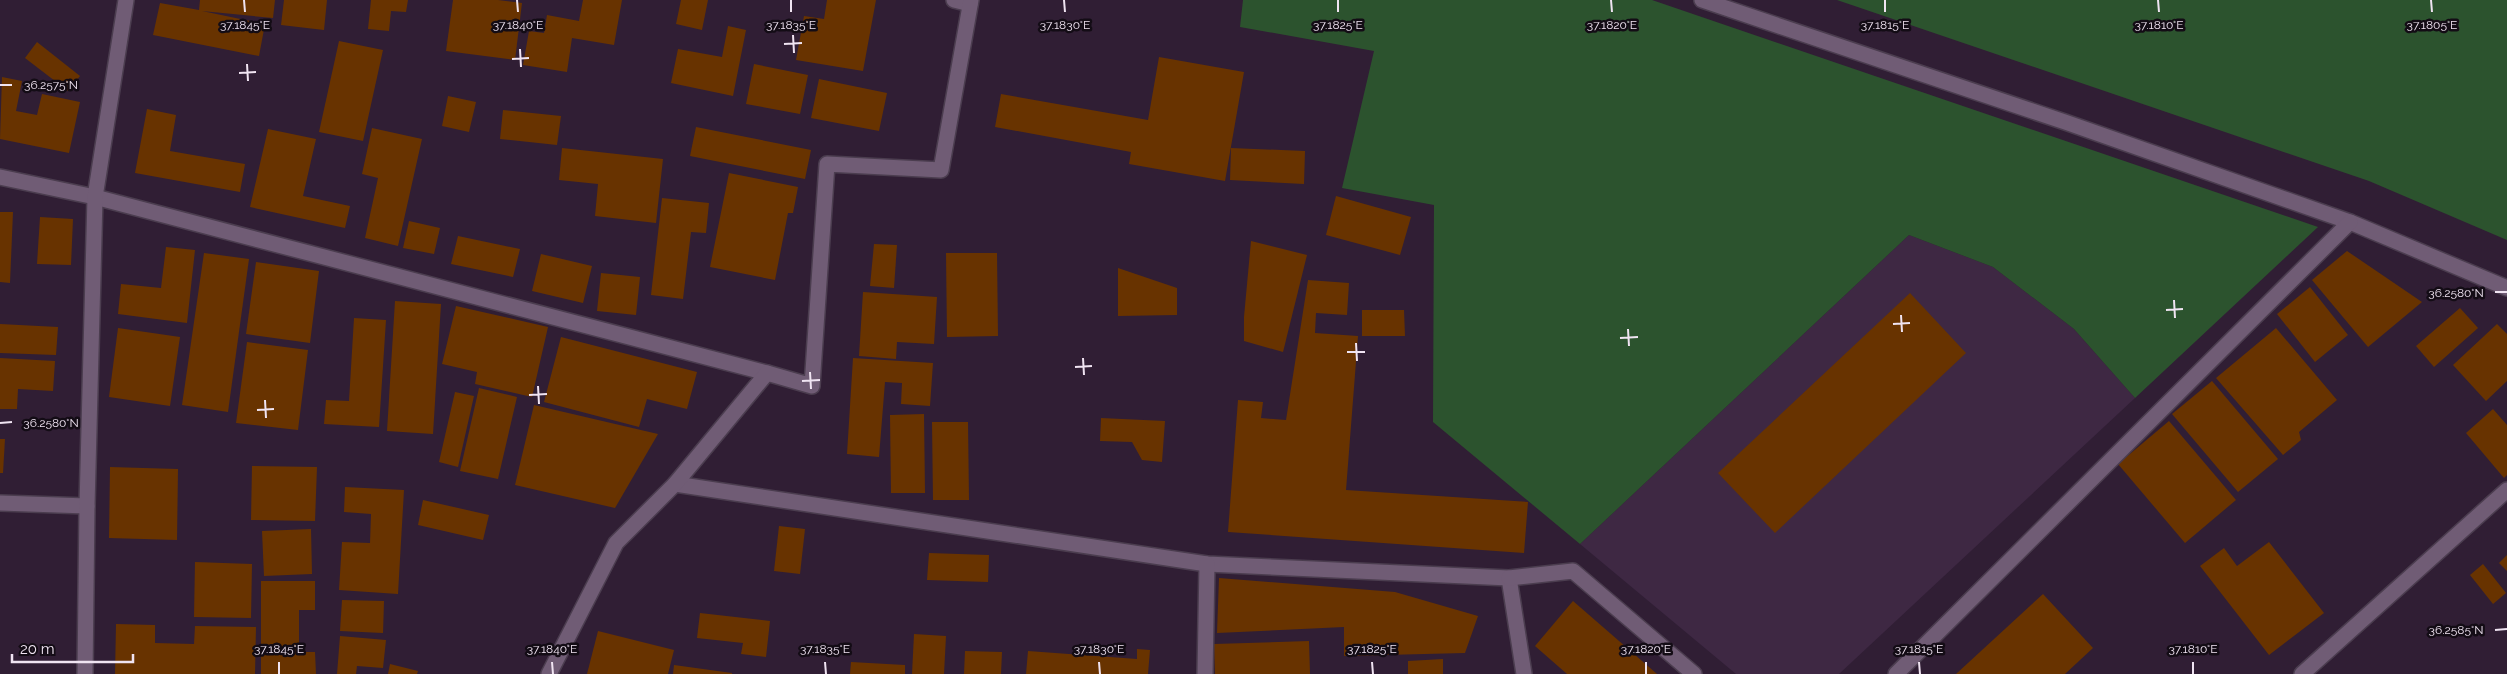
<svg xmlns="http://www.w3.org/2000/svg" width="2507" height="674" font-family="Raleway,sans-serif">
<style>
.built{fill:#3e2843}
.green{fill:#2c532e}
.building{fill:#683300}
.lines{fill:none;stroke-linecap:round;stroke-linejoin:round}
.minor-casing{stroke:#4b3d4f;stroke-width:18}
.minor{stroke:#705c75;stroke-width:15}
.ticks{fill:none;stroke:#f0e4f2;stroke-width:2}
.ticks-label{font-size:12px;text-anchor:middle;fill:#f0e4f2;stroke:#130c15;stroke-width:5;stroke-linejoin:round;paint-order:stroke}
</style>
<rect width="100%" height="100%" fill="#301e34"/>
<polygon class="built" points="1909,235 1993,267 2074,329 2135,398 1839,674 1736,674 1580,544"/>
<g class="green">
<polygon points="1243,0 1652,0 2318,227 2135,398 2074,329 1993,267 1909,235 1580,544 1433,422 1434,205 1342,188 1374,51 1240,27"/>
<polygon points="1837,0 2507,0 2507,240 2369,181"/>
</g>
<g class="building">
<polygon points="200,0 275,0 273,18 202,11 265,24 259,56 153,35 160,3 199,10"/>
<polygon points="284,0 327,0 324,30 281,25"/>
<polygon points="371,0 408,0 406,12 391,11 389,31 368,29"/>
<polygon points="453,0 498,0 522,3 515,60 446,51"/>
<polygon points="583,0 622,0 614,45 572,38 567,72 523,65 529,31 544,33 547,15 579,21"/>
<polygon points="681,0 708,0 702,30 676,24"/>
<polygon points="827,0 876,0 863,71 796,60 804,16 824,19"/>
<polygon points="728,26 746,30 733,96 671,83 678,49 722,57"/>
<polygon points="339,41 383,50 363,141 319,132"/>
<polygon points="37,42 80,76 68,91 25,58"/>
<polygon points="1159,57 1244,72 1225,181 1129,164 1131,152 995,127 1001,94 1148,120"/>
<polygon points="754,64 808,75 800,114 746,104"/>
<polygon points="2,77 22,81 16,111 37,115 42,94 80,102 69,153 0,139"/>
<polygon points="819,79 887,93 879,131 811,118"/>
<polygon points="448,96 476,102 469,132 442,126"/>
<polygon points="147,109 176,115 170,151 245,164 240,192 135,173"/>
<polygon points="503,110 561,116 557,145 500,139"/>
<polygon points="696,127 811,150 805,179 690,156"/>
<polygon points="372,128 422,139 398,246 365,238 378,178 362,174"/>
<polygon points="268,129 316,139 303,196 350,206 345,228 250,207"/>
<polygon points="562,148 663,159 656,223 595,216 598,184 559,180"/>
<polygon points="1231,148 1305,151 1304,184 1230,180"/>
<polygon points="729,173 798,187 793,213 788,213 775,280 710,267"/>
<polygon points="1336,196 1411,217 1400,255 1326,235"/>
<polygon points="662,198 709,203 706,233 691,232 683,299 651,295"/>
<polygon points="0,212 13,212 10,283 0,282"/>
<polygon points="40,217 73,219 71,265 37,264"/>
<polygon points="409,221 440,228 434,254 403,248"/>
<polygon points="458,236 520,249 513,277 451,264"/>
<polygon points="1251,241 1307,255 1283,352 1244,341 1244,317"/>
<polygon points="874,244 897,245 894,288 870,286"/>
<polygon points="166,247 195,250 187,323 118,314 121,284 161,288"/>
<polygon points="2347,251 2422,302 2368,347 2312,280"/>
<polygon points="204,253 249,259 228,412 182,405"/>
<polygon points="946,253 997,253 998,336 947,337"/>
<polygon points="541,254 592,266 583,303 532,291"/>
<polygon points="256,262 319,271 310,343 246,334"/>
<polygon points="1118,268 1177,288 1177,315 1118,316"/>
<polygon points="601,273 640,277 636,315 597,311"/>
<polygon points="1308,280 1349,283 1347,315 1316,313 1315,333 1358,336 1346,490 1528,502 1524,553 1228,532 1238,400 1263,402 1261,418 1286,420"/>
<polygon points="2310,287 2348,335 2315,362 2277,314"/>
<polygon points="863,292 937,297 934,344 897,342 896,359 859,356"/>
<polygon points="1910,293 1966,353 1775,533 1718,473"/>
<polygon points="395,301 441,304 433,434 387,431"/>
<polygon points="456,306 548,327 532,397 475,384 477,372 442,364"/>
<polygon points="2460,308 2478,328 2434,367 2416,346"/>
<polygon points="1362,310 1404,310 1405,336 1362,336"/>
<polygon points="354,318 386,320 379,427 324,424 326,400 349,401"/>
<polygon points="0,324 58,327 56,355 0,353"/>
<polygon points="2497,324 2507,334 2507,381 2486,401 2453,365"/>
<polygon points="118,328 180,337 170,406 109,397"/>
<polygon points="2276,328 2337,400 2299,432 2301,440 2283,455 2216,378"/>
<polygon points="561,337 697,372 687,409 647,399 639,427 544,402"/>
<polygon points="247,342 308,350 298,430 236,423"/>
<polygon points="0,358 55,361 53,391 18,389 17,409 0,409"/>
<polygon points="853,358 933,363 930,406 901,404 902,383 885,382 879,457 847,454"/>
<polygon points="2212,381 2278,459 2238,492 2172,414"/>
<polygon points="479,388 517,397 498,479 460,471"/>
<polygon points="455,392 474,396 458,467 439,462"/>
<polygon points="534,405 658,434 615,508 515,485"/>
<polygon points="2493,409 2507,425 2507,475 2504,478 2466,433"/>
<polygon points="924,414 925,493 891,493 890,415"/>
<polygon points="1101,418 1165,421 1162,462 1142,460 1132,442 1100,441"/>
<polygon points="2169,421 2236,500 2185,543 2118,464"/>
<polygon points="932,422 968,422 969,500 933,500"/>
<polygon points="0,439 5,439 3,473 0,473"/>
<polygon points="252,466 317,467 315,521 251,520"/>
<polygon points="110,467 178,469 177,540 109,538"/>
<polygon points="345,487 404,490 398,594 339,590 342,542 370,543 371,514 344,512"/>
<polygon points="423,500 489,515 483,540 418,525"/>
<polygon points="779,526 805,529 800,574 774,571"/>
<polygon points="311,529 312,574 264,576 262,531"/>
<polygon points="2269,542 2324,613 2269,655 2200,566 2224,548 2237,566"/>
<polygon points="929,553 989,555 988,582 927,580"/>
<polygon points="2507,555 2507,571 2499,563"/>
<polygon points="195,562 252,564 251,618 194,617"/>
<polygon points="2483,564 2506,593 2493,604 2470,575"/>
<polygon points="1219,578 1395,592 1478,616 1465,653 1344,656 1344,627 1217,633"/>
<polygon points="261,581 315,581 315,610 299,610 299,652 315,652 316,674 261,674"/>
<polygon points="2043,594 2093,648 2065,674 1956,674"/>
<polygon points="342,600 384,601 383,633 340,631"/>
<polygon points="1573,601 1657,674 1567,674 1535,646"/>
<polygon points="700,613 770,621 766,657 741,654 743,643 697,638"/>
<polygon points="116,624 155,625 155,643 194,644 195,626 256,627 255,674 115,674"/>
<polygon points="598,631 674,650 668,674 587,674"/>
<polygon points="914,634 946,636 944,674 912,674"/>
<polygon points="340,636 386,640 383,668 357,666 356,674 337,674"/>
<polygon points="1309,641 1310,674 1215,674 1214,644"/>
<polygon points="1137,649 1150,650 1148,674 1026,674 1028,651 1137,659"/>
<polygon points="965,651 1002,652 1001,674 964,674"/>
<polygon points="1443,659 1443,674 1408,674 1408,661"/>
<polygon points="851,662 905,665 905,674 850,674"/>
<polygon points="390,664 418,671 417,674 388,674"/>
<polygon points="674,665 732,673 732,674 673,674"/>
</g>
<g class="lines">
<g class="minor-casing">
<g id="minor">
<polyline points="954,0 970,4"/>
<polyline points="1702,0 2065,122 2350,222 2507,288"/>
<polyline points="0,177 95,197 767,373"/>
<polyline points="675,484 1207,564 1509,578 1524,674"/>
<polyline points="0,503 87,506"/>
<polyline points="1509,578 1573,571 1694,674"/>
<polyline points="85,674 87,506 95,197 126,0"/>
<polyline points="549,674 616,543 675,484 767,373 812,386 827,164 941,170 971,0"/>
<polyline points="1205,674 1207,564"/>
<polyline points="1896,674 2350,222"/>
<polyline points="2302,674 2507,490"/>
</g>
</g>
<use href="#minor" class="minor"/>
</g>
<path class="ticks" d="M 244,0 L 245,12M 517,0 L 518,12M 791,0 L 791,12M 1064,0 L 1065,12M 1338,0 L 1338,12M 1611,0 L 1612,12M 1885,0 L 1885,12M 2158,0 L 2159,12M 2431,0 L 2432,12M 793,35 L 794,53M 784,44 L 802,43M 520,49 L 521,67M 512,59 L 529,58M 247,64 L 248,81M 239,73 L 256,72M 0,85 L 12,85M 2495,292 L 2507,292M 2174,300 L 2175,318M 2166,310 L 2183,309M 1901,315 L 1902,332M 1893,324 L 1910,323M 1628,329 L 1629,346M 1620,338 L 1638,337M 1356,343 L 1357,361M 1347,352 L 1365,352M 1083,358 L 1084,375M 1075,367 L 1092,366M 810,372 L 811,389M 802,381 L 820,380M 538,386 L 539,404M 529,395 L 547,394M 265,400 L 266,418M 257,410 L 274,409M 0,423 L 12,422M 2495,630 L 2507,629M 279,662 L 279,674M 552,662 L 553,674M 825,662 L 826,674M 1099,662 L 1100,674M 1372,662 L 1373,674M 1646,662 L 1646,674M 1919,662 L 1920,674M 2193,662 L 2193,674"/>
<g class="ticks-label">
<text x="1065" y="29">37.1830°E</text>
<text x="245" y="29">37.1845°E</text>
<text x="518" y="29">37.1840°E</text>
<text x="791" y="29">37.1835°E</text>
<text x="1338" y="29">37.1825°E</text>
<text x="1612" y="29">37.1820°E</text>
<text x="1885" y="29">37.1815°E</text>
<text x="2159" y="29">37.1810°E</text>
<text x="2432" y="29">37.1805°E</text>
<text x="51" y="89">36.2575°N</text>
<text x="2456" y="297">36.2580°N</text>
<text x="51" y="427">36.2580°N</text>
<text x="2456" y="634">36.2585°N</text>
<text x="279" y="653">37.1845°E</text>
<text x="552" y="653">37.1840°E</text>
<text x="825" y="653">37.1835°E</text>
<text x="1099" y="653">37.1830°E</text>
<text x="1372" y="653">37.1825°E</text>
<text x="1646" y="653">37.1820°E</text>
<text x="1919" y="653">37.1815°E</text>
<text x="2193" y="653">37.1810°E</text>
</g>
<path d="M12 654v8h121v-8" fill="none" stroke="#f0e4f2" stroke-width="2.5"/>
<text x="20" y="654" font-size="15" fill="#f0e4f2" stroke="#130c15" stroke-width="4" paint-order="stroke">20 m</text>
</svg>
